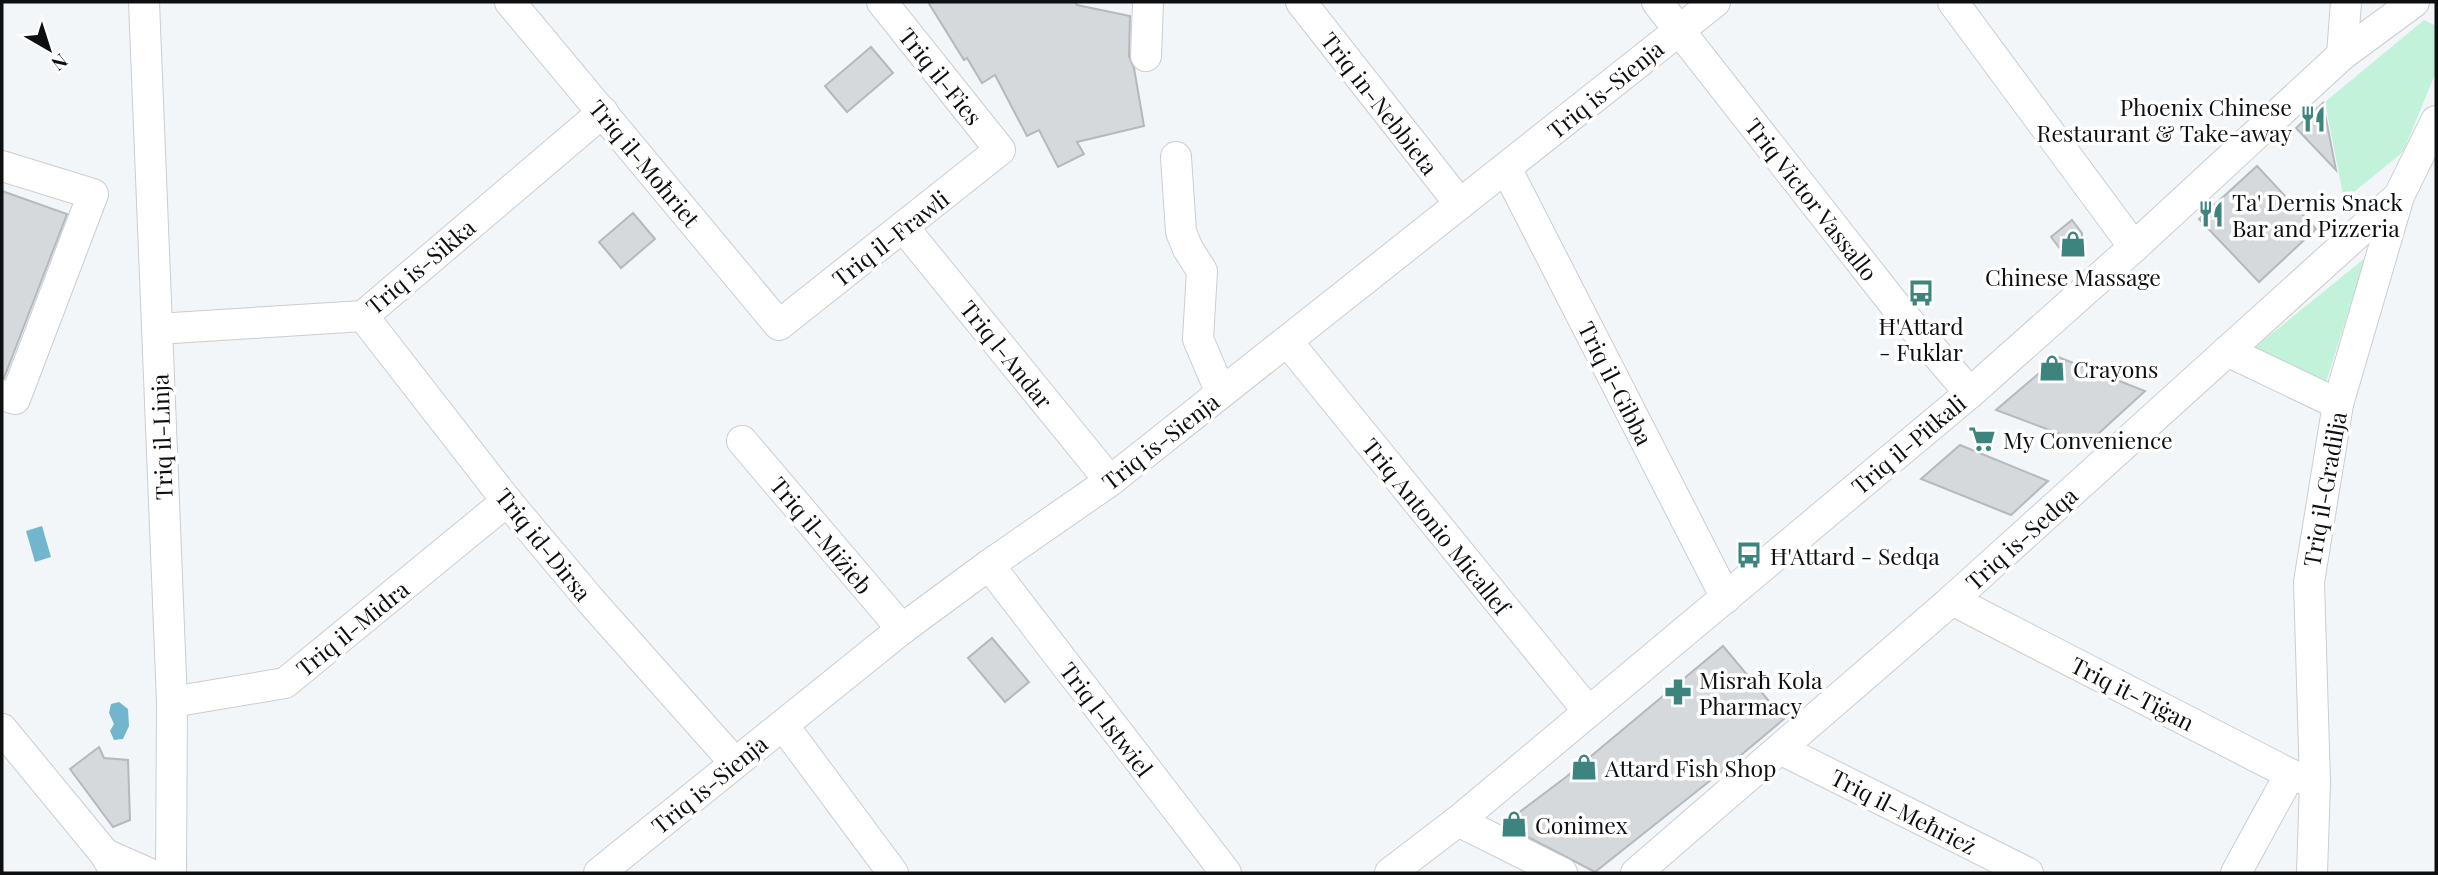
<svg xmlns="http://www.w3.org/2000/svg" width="2438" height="875" font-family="'Playfair Display',serif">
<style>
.green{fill:#c2f3da}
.water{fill:#72b6ce}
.building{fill:#d6d9dc;stroke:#b5b8bc;stroke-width:2}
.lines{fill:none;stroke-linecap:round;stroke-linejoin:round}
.minor-casing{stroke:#cacdd1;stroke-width:32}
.minor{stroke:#fff;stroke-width:30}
.labels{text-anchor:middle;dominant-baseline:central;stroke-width:7;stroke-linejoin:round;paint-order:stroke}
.street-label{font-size:23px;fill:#0e0f10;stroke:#fff}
.poi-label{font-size:23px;fill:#0e0f10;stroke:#fff;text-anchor:start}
</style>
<rect width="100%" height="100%" fill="#f2f6f9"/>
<g class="green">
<polygon points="2424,20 2436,26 2436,72 2403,152 2344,200 2325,102"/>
<polygon points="2365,258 2325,386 2254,348"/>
</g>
<g class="water">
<polygon points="42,526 51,557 35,562 26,531"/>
<polygon points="119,702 128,709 129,726 123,739 114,740 110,731 114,724 109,713 111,704"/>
</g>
<g class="building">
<polygon points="928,2 1075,2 1077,5 1130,16 1129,56 1134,68 1144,126 1077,142 1084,154 1058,167 1039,130 1027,136 995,75 982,83 967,58 964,60"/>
<polygon points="871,47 893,73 847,112 825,86"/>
<polygon points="2323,103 2336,170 2296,128"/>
<polygon points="2257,166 2316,229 2259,282 2199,219"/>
<polygon points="2,191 67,214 4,378 2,378"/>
<polygon points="633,213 655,239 621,268 599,242"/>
<polygon points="2072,220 2082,233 2082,242 2065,255 2051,237"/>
<polygon points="2058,357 2145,391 2087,444 1996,410"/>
<polygon points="1960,445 2048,481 2011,515 1921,479"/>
<polygon points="992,638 1029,682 1005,702 968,658"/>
<polygon points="1723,646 1784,719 1716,776 1595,872 1509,827 1509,820 1566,777"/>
<polygon points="99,747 104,758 128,760 130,820 113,827 70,769"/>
</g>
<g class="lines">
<g class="minor-casing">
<g id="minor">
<polyline points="144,2 172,702 171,873"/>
<polyline points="510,2 779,325 1000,150 882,2"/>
<polyline points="1301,2 1460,204"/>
<polyline points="1657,2 1898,309 1970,393"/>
<polyline points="1953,2 2134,247"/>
<polyline points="2342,55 2346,2"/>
<polyline points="1146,56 1148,2"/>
<polyline points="1176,157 1181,232 1188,249 1202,271 1198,339 1221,393"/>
<polyline points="2,166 93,194 15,399 2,395"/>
<polyline points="1506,168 1726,598"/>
<polyline points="904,228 1110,481"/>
<polyline points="363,316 507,501 591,601 735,763"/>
<polyline points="157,329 363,316 603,112"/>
<polyline points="1287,341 1588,711"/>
<polyline points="2227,351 2338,404"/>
<polyline points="742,441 902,629"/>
<polyline points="989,565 1226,873"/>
<polyline points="1952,600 2290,774 2315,783"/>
<polyline points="172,702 285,683 507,501"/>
<polyline points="783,725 893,873"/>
<polyline points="2,729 105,854 116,873"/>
<polyline points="1780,749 2028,873"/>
<polyline points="1458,821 1562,873"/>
<polyline points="105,854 148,873"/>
<polyline points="599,873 902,629 989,565 1110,481 1715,2"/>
<polyline points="1390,873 1458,821 1970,393 2134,247 2342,55 2414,2"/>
<polyline points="1636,873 1952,600 2399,196"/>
<polyline points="2236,873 2290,774"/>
<polyline points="2312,873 2315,783 2309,582 2338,404 2399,196 2436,121"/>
</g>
</g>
<use href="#minor" class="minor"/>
</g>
<defs>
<g id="restaurant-bare" transform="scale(2.1)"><path d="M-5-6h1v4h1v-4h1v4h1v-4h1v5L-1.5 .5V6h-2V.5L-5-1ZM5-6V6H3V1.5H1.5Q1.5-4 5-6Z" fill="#3d847e" stroke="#fff" stroke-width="2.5" paint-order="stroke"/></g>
<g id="shop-bare" transform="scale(2.1)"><path d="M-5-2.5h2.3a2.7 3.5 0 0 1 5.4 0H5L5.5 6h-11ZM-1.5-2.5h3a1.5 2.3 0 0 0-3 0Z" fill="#3d847e" stroke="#fff" stroke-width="2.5" paint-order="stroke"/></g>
<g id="bus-bare" transform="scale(2.1)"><path d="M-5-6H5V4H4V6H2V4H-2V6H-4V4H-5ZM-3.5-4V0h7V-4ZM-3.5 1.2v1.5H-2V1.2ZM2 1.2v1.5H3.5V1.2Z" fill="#3d847e" stroke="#fff" stroke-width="2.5" paint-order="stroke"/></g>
<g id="supermarket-bare" transform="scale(2.1)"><path d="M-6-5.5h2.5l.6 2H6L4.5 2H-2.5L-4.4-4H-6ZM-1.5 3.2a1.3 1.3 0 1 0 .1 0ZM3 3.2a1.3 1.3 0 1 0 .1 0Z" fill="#3d847e" stroke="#fff" stroke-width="2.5" paint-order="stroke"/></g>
<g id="pharmacy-bare" transform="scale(2.1)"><path d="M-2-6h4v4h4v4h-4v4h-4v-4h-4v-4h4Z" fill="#3d847e" stroke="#fff" stroke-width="2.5" paint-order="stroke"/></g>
</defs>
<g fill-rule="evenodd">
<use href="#restaurant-bare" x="2313" y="119"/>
<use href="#restaurant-bare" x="2211" y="214"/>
<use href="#shop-bare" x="2073" y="244"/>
<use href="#bus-bare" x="1921" y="293"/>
<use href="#shop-bare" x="2052" y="368"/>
<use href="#supermarket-bare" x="1982" y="439"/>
<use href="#bus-bare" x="1749" y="555"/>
<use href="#pharmacy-bare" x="1678" y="692"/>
<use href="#shop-bare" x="1584" y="767"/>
<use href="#shop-bare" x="1514" y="824"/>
</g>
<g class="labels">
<g class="street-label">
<text transform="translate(941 76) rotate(51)">Triq il-Fies</text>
<text transform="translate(1605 89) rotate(-39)">Triq is-Sienja</text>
<text transform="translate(1380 103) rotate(52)">Triq in-Nebbieta</text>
<text transform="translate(645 163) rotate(50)">Triq il-Moħriet</text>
<text transform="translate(1812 199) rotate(52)">Triq Victor Vassallo</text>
<text transform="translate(890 238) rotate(-38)">Triq il-Frawli</text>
<text transform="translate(420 266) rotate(-40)">Triq is-Sikka</text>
<text transform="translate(1007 354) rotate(51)">Triq l-Andar</text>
<text transform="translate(1616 383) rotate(63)">Triq il-Gibba</text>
<text transform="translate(161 437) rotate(-92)">Triq il-Linja</text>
<text transform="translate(1160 441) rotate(-38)">Triq is-Sienja</text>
<text transform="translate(1908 444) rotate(-40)">Triq il-Pitkali</text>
<text transform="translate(2324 489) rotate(-80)">Triq il-Gradilja</text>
<text transform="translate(1437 526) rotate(51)">Triq Antonio Micallef</text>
<text transform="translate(822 535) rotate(50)">Triq il-Miżieb</text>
<text transform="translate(2021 538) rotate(-42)">Triq is-Sedqa</text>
<text transform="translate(544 544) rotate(51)">Triq id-Dirsa</text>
<text transform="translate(352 628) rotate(-39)">Triq il-Midra</text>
<text transform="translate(2133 693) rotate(27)">Triq it-Tiġan</text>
<text transform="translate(1107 719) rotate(53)">Triq l-Istwiel</text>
<text transform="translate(709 784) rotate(-39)">Triq is-Sienja</text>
<text transform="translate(1904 811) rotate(27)">Triq il-Meħrież</text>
</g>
<g class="poi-label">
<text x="2292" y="106" text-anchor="end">Phoenix Chinese<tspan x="2292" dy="26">Restaurant &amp; Take-away</tspan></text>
<text x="2232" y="201">Ta' Dernis Snack<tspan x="2232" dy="26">Bar and Pizzeria</tspan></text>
<text x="2073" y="276" text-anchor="middle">Chinese Massage</text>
<text x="1921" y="325" text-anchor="middle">Ħ'Attard<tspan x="1921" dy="26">- Fuklar</tspan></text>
<text x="2073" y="368">Crayons</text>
<text x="2003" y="439">My Convenience</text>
<text x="1770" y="555">Ħ'Attard - Sedqa</text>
<text x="1699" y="679">Misraħ Kola<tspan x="1699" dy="26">Pharmacy</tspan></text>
<text x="1605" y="767">Attard Fish Shop</text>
<text x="1535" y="824">Conimex</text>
</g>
</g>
<rect width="2438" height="875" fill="none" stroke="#0e0f10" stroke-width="7"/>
<g transform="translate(49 49) rotate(141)" stroke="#ffffff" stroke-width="5" paint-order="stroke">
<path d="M0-5L12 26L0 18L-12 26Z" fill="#0e0f10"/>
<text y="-10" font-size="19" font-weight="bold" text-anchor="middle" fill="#0e0f10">N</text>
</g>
</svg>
